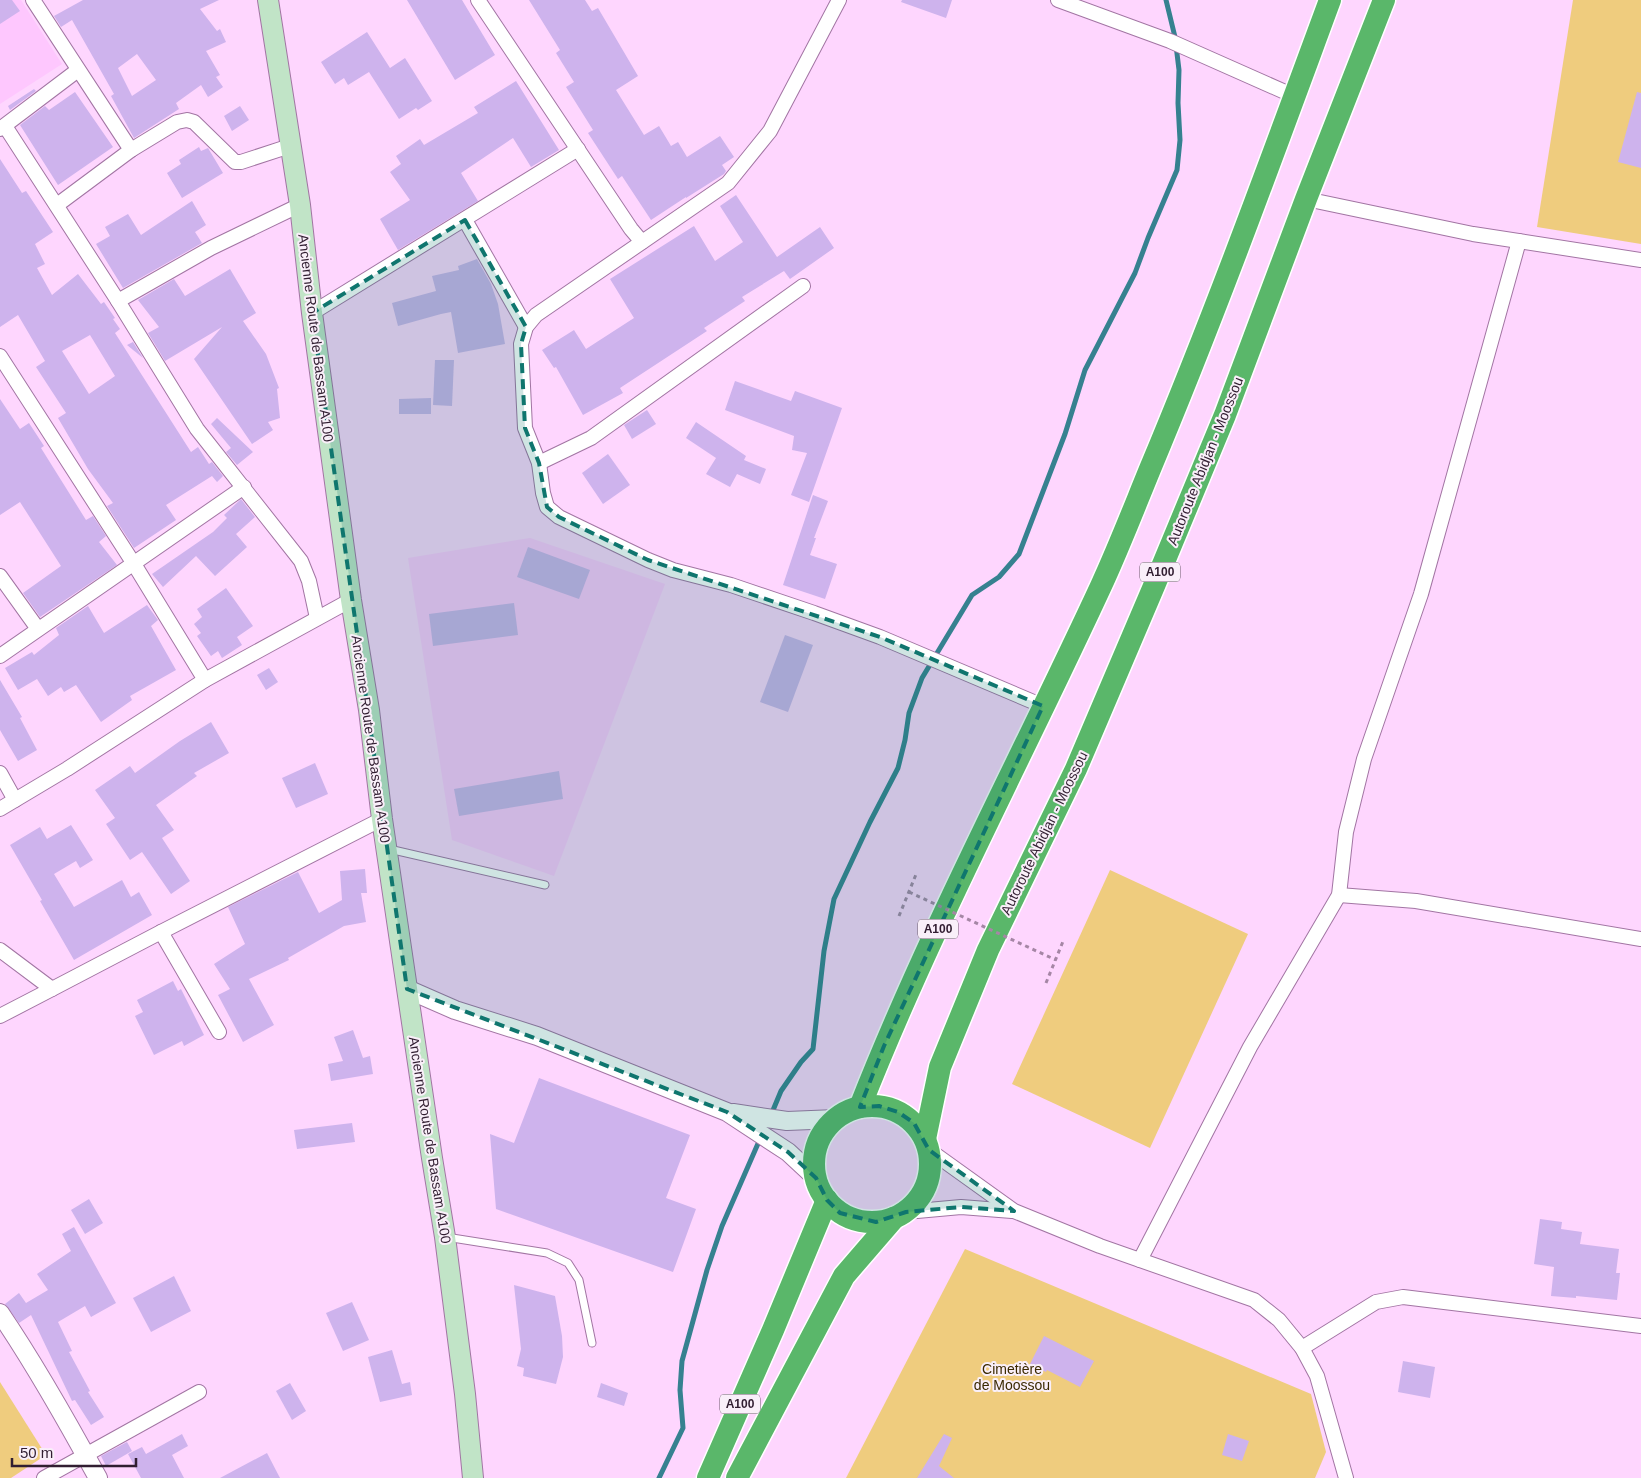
<svg xmlns="http://www.w3.org/2000/svg" width="1641" height="1478" font-family="Arial,sans-serif">
<style>
.built{fill:#fec7fe}
.green{fill:#efcc7e}
.lines{fill:none;stroke-linecap:round;stroke-linejoin:round}
.stream{stroke:#368190;stroke-width:5}
.building{fill:#ceb3ed;fill-rule:evenodd}
.service-casing{stroke:#a275a3;stroke-width:9}
.minor-casing{stroke:#a275a3;stroke-width:16}
.tertiary-casing{stroke:#a275a3;stroke-width:20}
.secondary-casing{stroke:#a275a3;stroke-width:22}
.trunk-casing{stroke:#fff;stroke-width:25}
.path{stroke:#a586a5;stroke-width:3;stroke-dasharray:4 4;stroke-linecap:butt}
.service{stroke:#fff;stroke-width:7}
.minor{stroke:#fff;stroke-width:14}
.tertiary{stroke:#fff;stroke-width:18}
.secondary{stroke:#c1e4c7;stroke-width:20}
.trunk{stroke:#5ab76a;stroke-width:22}
.path-bridge{stroke:#a586a5;stroke-width:3;stroke-dasharray:4 4;stroke-linecap:butt}
.marked{fill:#0f766e;fill-opacity:0.2;stroke:#0f766e;stroke-width:4;stroke-dasharray:10 6;stroke-linejoin:round}
.labels{text-anchor:middle;dominant-baseline:central;stroke-width:4;stroke-linejoin:round;paint-order:stroke}
.shield{fill:#f9eff9;stroke:#6d5d6d;stroke-width:1}
.shield-label{font-size:12px;font-weight:bold;fill:#311e31}
.street-label{font-size:14px;fill:#311e31;stroke:#f9eff9}
.park-label{font-size:14px;fill:#3a2900;stroke:#f9eff9}
</style>
<rect width="100%" height="100%" fill="#fed6fe"/>
<g class="built">
<polygon points="0,0 21,0 62,64 0,104"/>
<polygon points="530,538 665,584 554,876 452,840 408,558"/>
</g>
<g class="green">
<polygon points="1573,0 1641,0 1641,244 1537,227"/>
<polygon points="1110,870 1248,934 1150,1148 1012,1084"/>
<polygon points="965,1249 1311,1394 1326,1452 1315,1478 846,1478"/>
<polygon points="0,1382 46,1455 11,1478 0,1478"/>
</g>
<g class="lines">
<g class="stream">
<polyline points="771,1115 781,1091 801,1062 813,1049 824,951 834,899 870,822 898,768 905,740 909,713 922,678 972,595 999,577 1019,554 1065,434 1085,370 1135,273 1148,238 1177,170 1180,140 1178,103 1179,70 1175,37 1166,0"/>
<polyline points="659,1478 683,1428 680,1390 682,1361 707,1270 722,1226 760,1139"/>
</g>
</g>
<g class="building">
<polygon points="0,0 12,0 20,11 0,24"/>
<path d="M 83,0 L 219,0 L 200,9 L 217,31 L 220,29 L 226,42 L 206,51 L 220,75 L 216,77 L 223,87 L 208,97 L 201,85 L 176,103 L 179,109 L 134,138 L 111,96 L 114,94 L 72,20 L 61,27 L 54,16 ZM 137,54 L 156,80 L 132,96 L 118,68 Z"/>
<polygon points="407,0 462,0 495,55 455,80"/>
<polygon points="529,0 585,0 592,11 598,8 638,76 616,90 644,135 659,126 671,146 678,142 687,157 720,136 734,157 722,165 726,171 724,174 686,198 686,197 651,220 622,176 618,179 588,133 593,130 566,87 574,82 556,53 560,50"/>
<polygon points="902,0 952,0 946,18 901,2"/>
<polygon points="367,32 390,68 405,58 432,101 418,110 416,108 399,119 369,72 348,85 344,78 335,84 321,62"/>
<polygon points="516,81 559,150 531,167 513,138 461,173 478,201 398,250 380,219 410,200 390,172 401,164 396,156 420,139 424,145 478,113 474,107"/>
<polygon points="34,89 36,91 10,110 8,106"/>
<polygon points="75,92 113,147 58,185 20,125 45,106 49,110"/>
<polygon points="1637,92 1641,93 1641,168 1618,162"/>
<polygon points="240,106 249,120 232,131 224,116"/>
<polygon points="199,147 201,151 208,148 223,173 182,198 167,173 181,164 179,160"/>
<path d="M 0,159 L 22,193 L 26,191 L 53,232 L 35,244 L 45,264 L 37,268 L 52,295 L 78,274 L 101,304 L 104,302 L 115,318 L 113,319 L 120,329 L 115,333 L 191,452 L 198,447 L 209,464 L 212,462 L 223,476 L 217,482 L 212,476 L 166,505 L 176,520 L 134,548 L 107,506 L 113,503 L 88,469 L 58,418 L 66,413 L 36,367 L 45,361 L 18,315 L 0,327 ZM 90,335 L 115,376 L 89,394 L 62,351 Z"/>
<polygon points="736,195 777,257 820,227 834,248 790,279 784,271 742,297 745,301 704,328 707,331 620,388 623,393 583,415 556,367 554,368 542,350 574,330 586,349 634,318 610,279 694,226 715,261 743,242 720,206"/>
<polygon points="192,201 206,225 195,232 202,243 123,288 96,244 110,236 105,227 128,214 141,235"/>
<polygon points="477,259 491,284 498,304 505,344 458,353 451,312 441,314 398,326 392,303 436,291 432,276 459,270 458,266"/>
<polygon points="230,269 256,313 243,321 266,354 279,388 277,389 280,418 268,422 273,430 252,444 194,359 222,327 165,361 148,333 159,327 138,300 174,279 185,296"/>
<polygon points="133,342 143,358 127,345"/>
<polygon points="435,360 454,360 452,406 433,405"/>
<polygon points="735,381 791,401 795,391 842,408 809,502 791,495 807,453 792,450 794,436 725,410"/>
<polygon points="431,398 431,414 399,414 399,399"/>
<polygon points="0,399 20,429 29,423 44,446 41,448 86,520 93,516 106,536 99,542 117,565 40,617 23,593 61,566 20,502 0,515"/>
<polygon points="647,410 656,424 632,439 624,425"/>
<polygon points="217,418 253,452 237,465 226,452 231,448 211,424"/>
<polygon points="696,422 746,456 744,460 766,469 760,484 737,474 730,487 706,474 716,458 686,438"/>
<polygon points="608,454 630,485 603,504 582,473"/>
<polygon points="813,495 828,501 814,538 816,538 810,555 837,564 825,599 783,585"/>
<polygon points="241,499 255,517 236,534 247,547 215,576 196,556 163,587 152,574 213,532 227,518 224,515"/>
<polygon points="528,547 590,570 579,599 517,577"/>
<polygon points="226,588 253,626 237,637 242,645 222,658 218,651 211,656 197,636 201,633 194,624 202,617 197,609"/>
<polygon points="514,603 518,635 433,646 429,614"/>
<polygon points="147,605 158,620 151,626 176,670 130,696 132,700 101,722 76,685 64,692 61,687 48,696 37,679 18,690 5,668 32,652 34,655 59,635 56,628 88,606 104,633"/>
<polygon points="785,635 813,645 788,712 760,702"/>
<polygon points="269,668 278,682 266,690 257,675"/>
<polygon points="0,680 22,717 20,718 37,750 18,761 0,730"/>
<polygon points="211,722 229,753 194,773 197,776 156,805 174,830 162,838 190,881 171,894 142,852 130,860 106,824 115,818 95,790 130,766 135,773 180,741"/>
<polygon points="315,763 328,794 296,808 282,778"/>
<polygon points="559,771 563,799 459,816 454,789"/>
<polygon points="71,825 93,860 80,868 76,861 54,874 74,907 122,880 131,897 139,892 152,915 74,960 40,901 42,900 10,845 40,827 47,839"/>
<polygon points="365,869 367,893 361,893 366,922 344,926 288,958 289,960 249,979 274,1025 243,1042 218,995 230,989 214,964 245,944 228,907 298,872 319,913 342,900 340,871"/>
<polygon points="173,981 178,991 181,989 204,1035 184,1046 182,1041 154,1055 135,1016 143,1012 137,1000"/>
<polygon points="353,1030 363,1058 370,1056 373,1074 331,1081 328,1064 343,1061 334,1037"/>
<polygon points="539,1078 690,1135 666,1198 696,1209 673,1272 496,1209 490,1134 514,1143"/>
<polygon points="352,1123 355,1142 297,1149 294,1130"/>
<polygon points="89,1199 103,1223 85,1234 71,1210"/>
<polygon points="1540,1219 1562,1222 1561,1229 1582,1232 1580,1244 1619,1249 1616,1273 1620,1273 1617,1300 1576,1296 1576,1298 1551,1296 1554,1267 1534,1264"/>
<polygon points="74,1227 116,1303 91,1317 85,1306 58,1322 72,1351 69,1352 90,1391 88,1392 104,1417 91,1425 75,1400 72,1401 31,1315 19,1323 5,1304 19,1293 26,1303 48,1290 37,1274 71,1251 62,1234"/>
<polygon points="174,1276 191,1311 151,1332 133,1298"/>
<polygon points="514,1285 555,1296 562,1336 563,1357 556,1384 523,1376 524,1368 517,1366 521,1349"/>
<polygon points="352,1302 369,1340 343,1351 326,1313"/>
<polygon points="1044,1336 1094,1361 1080,1387 1047,1370 1046,1372 1030,1364"/>
<polygon points="392,1350 402,1384 410,1382 412,1395 380,1402 368,1357"/>
<polygon points="1403,1361 1435,1367 1430,1398 1398,1392"/>
<polygon points="290,1383 306,1411 292,1420 276,1391"/>
<polygon points="601,1383 628,1393 624,1406 597,1397"/>
<polygon points="182,1434 188,1446 172,1455 184,1478 141,1478 128,1454 142,1447 146,1454"/>
<polygon points="944,1434 952,1438 939,1466 954,1478 917,1478"/>
<polygon points="1228,1434 1249,1441 1242,1461 1222,1455"/>
<polygon points="127,1442 132,1451 106,1466 101,1456"/>
<polygon points="267,1453 280,1478 220,1478"/>
</g>
<g class="lines">
<g class="service-casing">
<g id="service">
<polyline points="389,849 545,885"/>
<polyline points="446,1237 547,1253 568,1263 579,1280 592,1343"/>
</g>
</g>
<g class="minor-casing">
<g id="minor">
<polyline points="33,0 131,150"/>
<polyline points="478,0 631,229 642,242"/>
<polyline points="839,0 770,131 728,183 536,315 526,327 521,344 525,428 539,463 543,493 547,507 559,517 648,560 673,570 731,585 814,613 880,637 1043,706"/>
<polyline points="1058,0 1170,41 1294,96"/>
<polyline points="5,126 118,301 197,429 301,561 309,581 317,618"/>
<polyline points="0,129 78,70"/>
<polyline points="1306,199 1473,234 1641,260"/>
<polyline points="57,205 131,150 177,122 187,120 194,122 235,162 241,162 290,146"/>
<polyline points="465,220 526,327"/>
<polyline points="118,301 211,248 300,205"/>
<polyline points="312,313 578,149"/>
<polyline points="0,356 134,564 205,680"/>
<polyline points="539,463 591,438 803,286"/>
<polyline points="0,576 38,629"/>
<polyline points="0,656 244,487"/>
<polyline points="0,773 15,800"/>
<polyline points="0,809 67,769 205,680 351,600"/>
<polyline points="1339,895 1416,901 1641,939"/>
<polyline points="161,932 219,1032"/>
<polyline points="0,950 52,989 161,932 382,819"/>
<polyline points="0,1016 52,989"/>
<polyline points="929,1150 1014,1211 1100,1246 1254,1300 1279,1320 1302,1348 1317,1376 1346,1478"/>
<polyline points="906,1212 961,1207 1012,1211"/>
<polyline points="1140,1260 1250,1047 1339,895 1346,832 1364,759 1421,594 1519,241"/>
<polyline points="1302,1348 1376,1302 1403,1297 1641,1326"/>
<polyline points="44,1478 199,1392"/>
</g>
</g>
<g class="tertiary-casing">
<g id="tertiary">
<polyline points="407,989 455,1010 537,1036 727,1112 788,1152 816,1178"/>
<polyline points="733,1113 787,1121 836,1119"/>
<path d="M 0,1313 C 36,1366 67,1421 98,1478"/>
</g>
</g>
<g class="secondary-casing">
<polyline id="secondary" points="268,0 300,205 312,313 351,600 369,710 382,819 432,1158 445,1237 465,1394 473,1478"/>
</g>
<g class="trunk-casing">
<g id="trunk">
<circle cx="872" cy="1164" r="58"/>
<path d="M 860,1107 C 930,929 1021,759 1101,586 C 1119,547 1134,508 1150,469 C 1215,314 1272,157 1330,0"/>
<polyline points="925,1139 940,1067 988,950 1076,769 1154,586 1225,415 1306,199 1384,0"/>
<polyline points="708,1478 773,1330 827,1200"/>
<polyline points="737,1478 844,1276 894,1218"/>
</g>
</g>
<g class="path">
<polyline points="899,916 917,872"/>
<polyline points="1046,983 1064,939"/>
</g>
<use href="#service" class="service"/>
<use href="#minor" class="minor"/>
<use href="#tertiary" class="tertiary"/>
<use href="#secondary" class="secondary"/>
<use href="#trunk" class="trunk"/>
<polyline class="path-bridge" points="909,892 1056,960"/>
</g>
<path class="marked" d="M 465,220 L 526,327 L 521,344 L 525,428 L 539,463 L 547,507 L 559,517 L 648,560 L 880,637 L 1043,706 L 884,1046 L 860,1107 L 879,1106 L 898,1112 L 914,1123 L 929,1150 L 1014,1211 L 961,1207 L 906,1212 L 876,1222 L 840,1213 L 827,1200 L 816,1178 L 788,1152 L 727,1112 L 407,989 L 312,313 Z"/>
<g class="labels">
<g class="shield">
<rect x="1140" y="562.5" width="40" height="19" rx="4"/>
<rect x="918" y="919.5" width="40" height="19" rx="4"/>
<rect x="720" y="1394.5" width="40" height="19" rx="4"/>
</g>
<g class="shield-label">
<text x="1160" y="572">A100</text>
<text x="938" y="929">A100</text>
<text x="740" y="1404">A100</text>
</g>
<g class="street-label">
<text transform="translate(316 338) rotate(83)">Ancienne Route de Bassam A100</text>
<text transform="translate(1205 461) rotate(-68)">Autoroute Abidjan - Moossou</text>
<text transform="translate(371 739) rotate(82)">Ancienne Route de Bassam A100</text>
<text transform="translate(1044 833) rotate(-64)">Autoroute Abidjan - Moossou</text>
<text transform="translate(430 1140) rotate(81)">Ancienne Route de Bassam A100</text>
</g>
<g class="park-label">
<text x="1012" y="1369">Cimetière<tspan x="1012" dy="16">de Moossou</tspan></text>
</g>
</g>
<path d="M12 1458v8h124v-8" fill="none" stroke="#311e31" stroke-width="2.5"/>
<text x="20" y="1458" font-size="15" fill="#311e31" stroke="#f9eff9" stroke-width="4" paint-order="stroke">50 m</text>
</svg>
